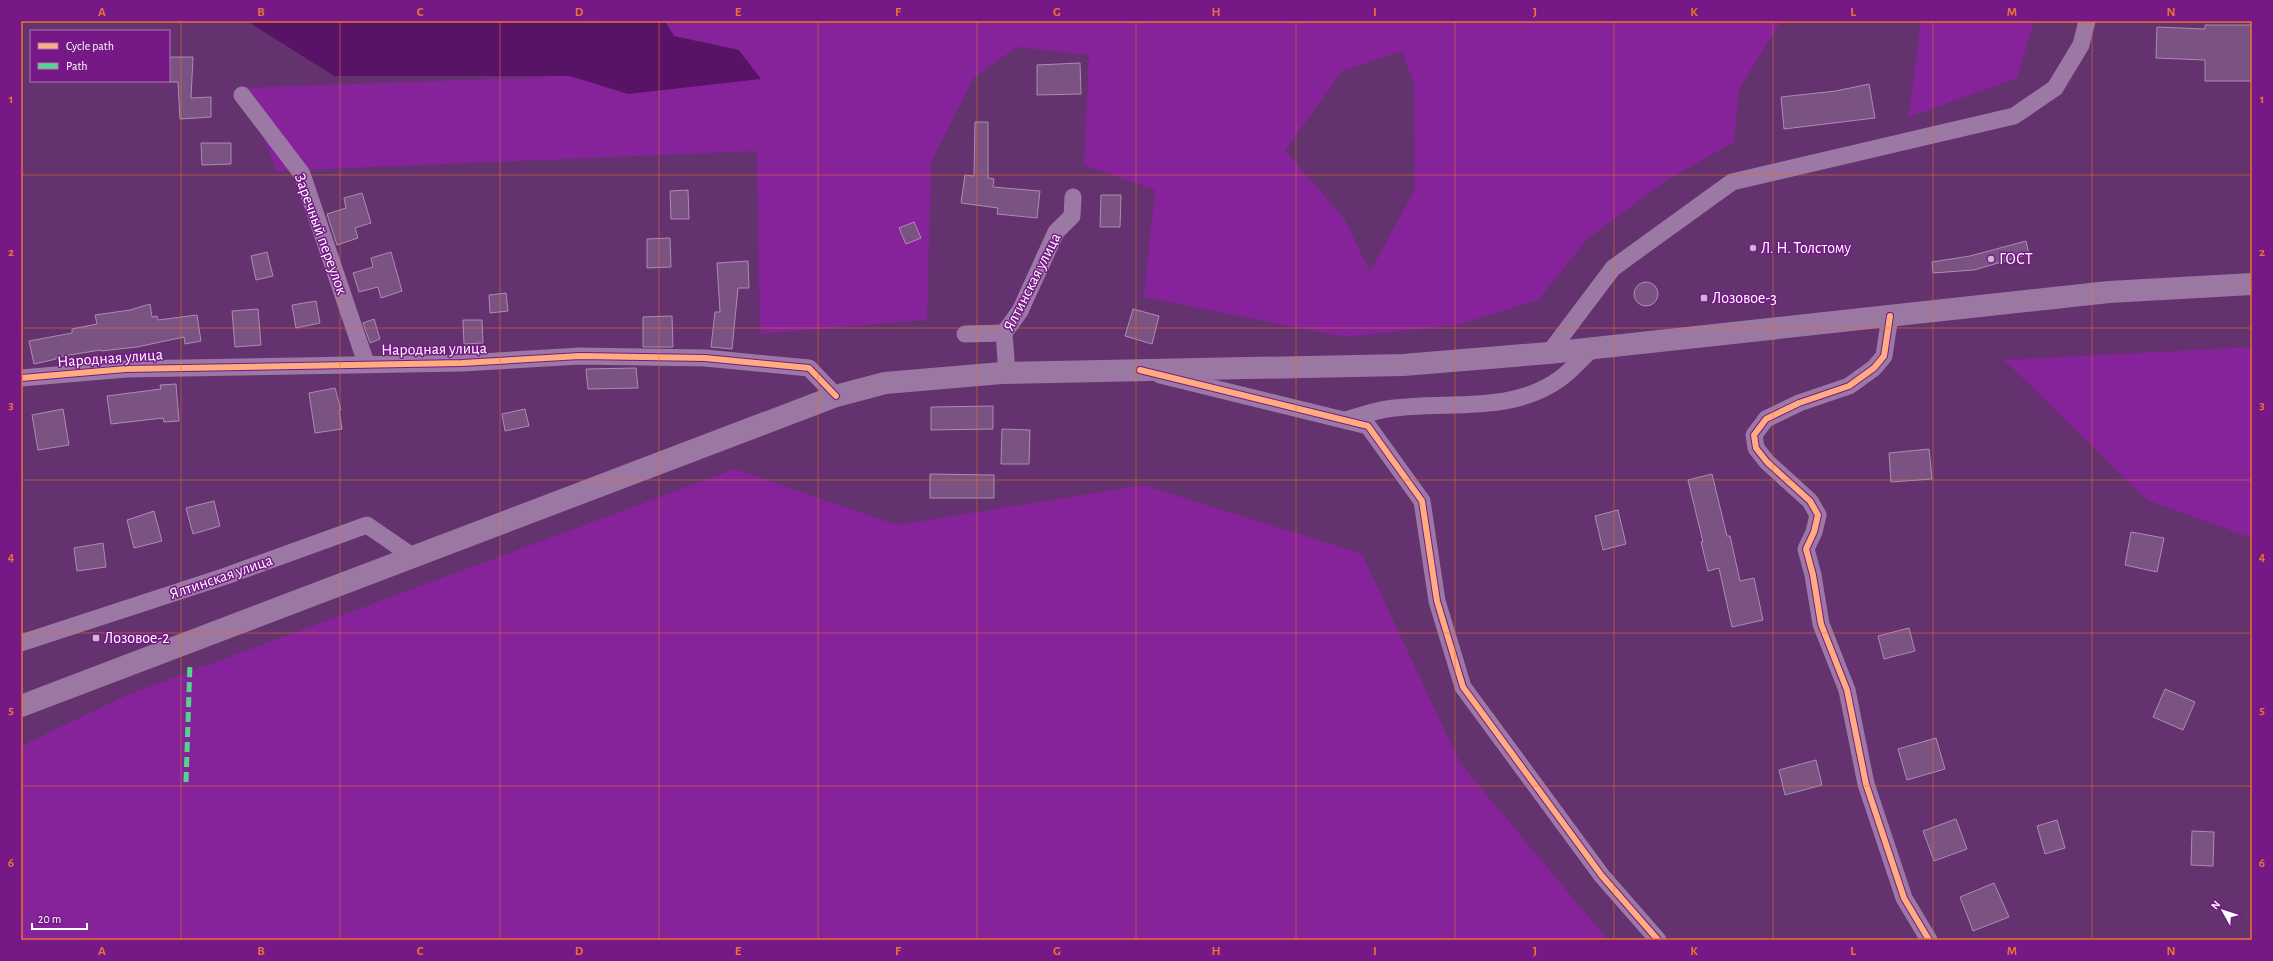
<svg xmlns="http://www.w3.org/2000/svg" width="2273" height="961" font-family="'Alegreya Sans',sans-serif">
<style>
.green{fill:#86239a;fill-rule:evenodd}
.water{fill:#591366}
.building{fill:#7a5383;stroke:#ab8db1}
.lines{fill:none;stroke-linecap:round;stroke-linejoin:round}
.minor{stroke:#9b79a4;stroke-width:17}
.primary{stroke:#9b78a1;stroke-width:22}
.quiet{stroke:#53d58f;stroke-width:5;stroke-dasharray:10 5;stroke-linecap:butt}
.cycleway-casing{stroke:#761987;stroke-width:8}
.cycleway{stroke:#ffac80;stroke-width:6}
.grid{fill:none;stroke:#eb7230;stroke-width:1;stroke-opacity:0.55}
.poi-dot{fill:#c9b7cc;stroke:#761987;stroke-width:1.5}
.labels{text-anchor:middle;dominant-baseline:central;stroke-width:3;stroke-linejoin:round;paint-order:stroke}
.street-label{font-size:16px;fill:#fff;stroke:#761987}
.poi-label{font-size:16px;fill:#fff;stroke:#761987;text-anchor:start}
.neatline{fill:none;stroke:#eb7230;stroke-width:1.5}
.grid-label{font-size:13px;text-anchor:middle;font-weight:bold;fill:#eb7230}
</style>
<rect width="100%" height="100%" fill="#64326e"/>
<g class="green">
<path d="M 540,21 L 1781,21 L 1739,89 L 1734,142 L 1667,180 L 1587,239 L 1538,300 L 1457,325 L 1344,337 L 1144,297 L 1155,190 L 1084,165 L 1089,55 L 1017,47 L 974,77 L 931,162 L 927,320 L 760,334 L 757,151 L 277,171 L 243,88 L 548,77 ZM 1402,51 L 1414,84 L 1415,189 L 1370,272 L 1344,218 L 1285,151 L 1342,71 Z"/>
<polygon points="1921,21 2034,21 2017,78 1909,117"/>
<polygon points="2252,347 2252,538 2147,500 2004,360"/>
<polygon points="735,469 897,525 1143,485 1362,554 1460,763 1608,940 21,940 21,746 127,695"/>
</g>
<polygon class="water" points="247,21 591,21 592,23 596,21 665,21 674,36 739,50 761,79 628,94 570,76 334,76"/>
<g class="building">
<polygon points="2205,25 2252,25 2252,81 2205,81 2205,60 2156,58 2157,27 2205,29"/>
<polygon points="169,57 193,57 191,98 211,97 211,117 180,119 178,82 169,82"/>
<polygon points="1080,63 1081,94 1037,95 1037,65"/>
<polygon points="1869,84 1875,118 1784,129 1781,97 1836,91"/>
<polygon points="975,122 988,122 988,178 994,179 993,187 1040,191 1037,218 997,214 998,208 961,203 965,175 974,176"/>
<polygon points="201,143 231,143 231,164 202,165"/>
<polygon points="688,190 689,219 671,219 670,191"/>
<polygon points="362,193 371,223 355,228 358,238 337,245 327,214 346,208 344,198"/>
<polygon points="1101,195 1121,195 1120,227 1100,227"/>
<polygon points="914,222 921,238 906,244 899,228"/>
<polygon points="670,238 671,267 647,268 647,239"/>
<polygon points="2026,241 2029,254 1974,270 1933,273 1932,262 1970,256"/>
<polygon points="267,252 273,276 256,280 251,256"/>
<polygon points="391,252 402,291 381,298 378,287 359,292 353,273 373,267 371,258"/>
<polygon points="748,261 749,288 738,288 732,349 711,347 715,312 720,312 717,263"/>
<circle cx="1646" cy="294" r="12"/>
<polygon points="506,293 508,311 490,313 489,295"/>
<polygon points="316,301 320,323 296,328 292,305"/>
<polygon points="150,304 152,317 157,316 158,320 197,315 201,341 185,344 184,337 137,347 101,351 101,350 56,357 56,359 34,364 29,341 72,333 72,329 97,324 95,315 130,310"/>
<polygon points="258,309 261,345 235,347 232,311"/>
<polygon points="1133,309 1159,316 1152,344 1125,336"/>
<polygon points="672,316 673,347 643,347 643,317"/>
<polygon points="374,319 380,339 370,343 363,323"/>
<polygon points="463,320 482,320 483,343 464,344"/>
<polygon points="636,368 638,388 588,389 586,369"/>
<polygon points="176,384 179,421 164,422 163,418 111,424 107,396 161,389 160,385"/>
<polygon points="335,388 341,410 339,410 342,429 315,433 309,393"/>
<polygon points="993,406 993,429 931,430 931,407"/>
<polygon points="63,409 69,445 38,450 32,415"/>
<polygon points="525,409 529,426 505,431 502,414"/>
<polygon points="1002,429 1030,430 1029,464 1001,464"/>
<polygon points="1929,449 1932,479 1891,482 1889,453"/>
<polygon points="930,474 994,475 994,498 930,498"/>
<polygon points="1712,474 1727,536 1730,536 1740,581 1754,578 1763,620 1732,627 1719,568 1708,571 1701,542 1703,542 1688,480"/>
<polygon points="214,501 220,526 193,534 186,508"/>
<polygon points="1618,510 1626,544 1603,550 1595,516"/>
<polygon points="154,511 162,541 134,548 127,520"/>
<polygon points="2131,532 2164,538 2157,572 2125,565"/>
<polygon points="103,543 106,567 77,571 74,548"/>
<polygon points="1909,628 1915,651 1884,659 1878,636"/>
<polygon points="2165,689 2195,702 2183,730 2153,717"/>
<polygon points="1936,738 1945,769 1907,780 1898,749"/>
<polygon points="1816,760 1822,785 1785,795 1779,770"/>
<polygon points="1956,819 1967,849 1934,861 1923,831"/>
<polygon points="2057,820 2065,848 2045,854 2037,826"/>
<polygon points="2192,831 2214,832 2213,866 2191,865"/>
<polygon points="1994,883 2009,917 1973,931 1960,897"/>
</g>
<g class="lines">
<g class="minor">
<polyline points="242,95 302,174 366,363"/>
<polyline points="1890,316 1884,356 1874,368 1849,386 1799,403 1766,419 1754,435 1756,448 1767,462 1810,501 1818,515 1814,532 1806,549 1813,575 1821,624 1847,690 1866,784 1904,898 1929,940"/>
<polyline points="965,334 1004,333"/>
<polyline points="1549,353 1613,268 1732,182 2014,116 2055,88 2081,45 2087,21"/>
<polyline points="1007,373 1004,333 1020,311 1056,232 1072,216 1073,197"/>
<polyline points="1160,375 1368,426 1422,501 1437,601 1463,687 1602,876 1658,940"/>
<polyline points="21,378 126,369 462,363 580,356 705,358 809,368 836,396"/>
<path d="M 1346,420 C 1360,416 1373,411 1387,409 C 1445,400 1512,415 1561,378 C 1573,369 1582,358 1593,348"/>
<polyline points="21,643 226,576 367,525 412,556"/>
</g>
<polyline class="primary" points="21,706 836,396 885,383 1002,373 1403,365 1549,353 2109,292 2252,284"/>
<polyline class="quiet" points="186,782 190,663"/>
<g class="cycleway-casing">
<g id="cycleway">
<polyline points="1890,316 1884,356 1874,368 1849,386 1799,403 1766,419 1754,435 1756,448 1767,462 1810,501 1818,515 1814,532 1806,549 1813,575 1821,624 1847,690 1866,784 1904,898 1929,940"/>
<polyline points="1140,370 1368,426 1422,501 1437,601 1463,687 1602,876 1658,940"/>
<polyline points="21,378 126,369 462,363 580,356 705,358 809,368 836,396"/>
</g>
</g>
<use href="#cycleway" class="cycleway"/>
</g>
<path class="grid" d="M 181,21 L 181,940M 340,21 L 340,940M 500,21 L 500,940M 659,21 L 659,940M 818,21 L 818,940M 977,21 L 977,940M 1136,21 L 1136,940M 1296,21 L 1296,940M 1455,21 L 1455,940M 1614,21 L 1614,940M 1773,21 L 1773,940M 1933,21 L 1933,940M 2092,21 L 2092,940M 21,175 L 2252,175M 21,328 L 2252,328M 21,480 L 2252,480M 21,633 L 2252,633M 21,786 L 2252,786"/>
<g class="poi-dot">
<circle cx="1753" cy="248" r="4"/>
<circle cx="1991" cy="259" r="4"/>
<rect x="1700" y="294" width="8" height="8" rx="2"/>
<rect x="92" y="634" width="8" height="8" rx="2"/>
</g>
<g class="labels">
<g class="street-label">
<text transform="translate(321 234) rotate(70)">Заречный переулок</text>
<text transform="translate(1032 282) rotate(-63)">Ялтинская улица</text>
<text transform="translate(434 349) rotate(-1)">Народная улица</text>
<text transform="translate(110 358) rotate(-4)">Народная улица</text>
<text transform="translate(221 577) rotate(-19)">Ялтинская улица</text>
</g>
<g class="poi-label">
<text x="1761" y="248">Л. Н. Толстому</text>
<text x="1999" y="259">ГОСТ</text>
<text x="1712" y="298">Лозовое-3</text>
<text x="104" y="638">Лозовое-2</text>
</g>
</g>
<rect width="2273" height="961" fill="none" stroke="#761987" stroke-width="44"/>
<rect x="30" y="30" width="140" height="52" fill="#761987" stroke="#ad75b7"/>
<rect x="38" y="43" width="20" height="6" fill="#ffac80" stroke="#ad75b7"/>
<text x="66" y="50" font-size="12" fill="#ffffff">Cycle path</text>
<rect x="38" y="63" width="20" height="6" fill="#53d58f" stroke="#ad75b7"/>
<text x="66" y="70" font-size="12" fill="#ffffff">Path</text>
<g transform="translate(2223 911) rotate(309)" stroke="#761987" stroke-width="3" paint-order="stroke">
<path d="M0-3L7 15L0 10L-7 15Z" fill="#ffffff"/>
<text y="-6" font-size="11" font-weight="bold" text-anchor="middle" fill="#ffffff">N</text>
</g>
<path d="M32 923v6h55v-6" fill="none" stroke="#ffffff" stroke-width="2"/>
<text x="38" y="923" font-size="12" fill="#ffffff" stroke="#761987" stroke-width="3" paint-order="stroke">20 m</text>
<rect x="22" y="22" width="2229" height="917" class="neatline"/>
<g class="grid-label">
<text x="102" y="16">A</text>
<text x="261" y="16">B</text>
<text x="420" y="16">C</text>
<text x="579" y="16">D</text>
<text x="738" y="16">E</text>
<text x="898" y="16">F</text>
<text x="1057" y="16">G</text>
<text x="1216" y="16">H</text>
<text x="1375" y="16">I</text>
<text x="1535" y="16">J</text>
<text x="1694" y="16">K</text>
<text x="1853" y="16">L</text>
<text x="2012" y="16">M</text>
<text x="2171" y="16">N</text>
<text x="11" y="103">1</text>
<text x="2262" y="103">1</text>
<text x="11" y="256">2</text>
<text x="2262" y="256">2</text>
<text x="11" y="409">3</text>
<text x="2262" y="409">3</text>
<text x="11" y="561">4</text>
<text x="2262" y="561">4</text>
<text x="11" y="714">5</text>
<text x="2262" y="714">5</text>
<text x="11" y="867">6</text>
<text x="2262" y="867">6</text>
<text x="102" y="955">A</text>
<text x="261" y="955">B</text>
<text x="420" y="955">C</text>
<text x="579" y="955">D</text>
<text x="738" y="955">E</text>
<text x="898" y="955">F</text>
<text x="1057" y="955">G</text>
<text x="1216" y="955">H</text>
<text x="1375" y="955">I</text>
<text x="1535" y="955">J</text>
<text x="1694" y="955">K</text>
<text x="1853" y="955">L</text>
<text x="2012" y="955">M</text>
<text x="2171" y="955">N</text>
</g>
</svg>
